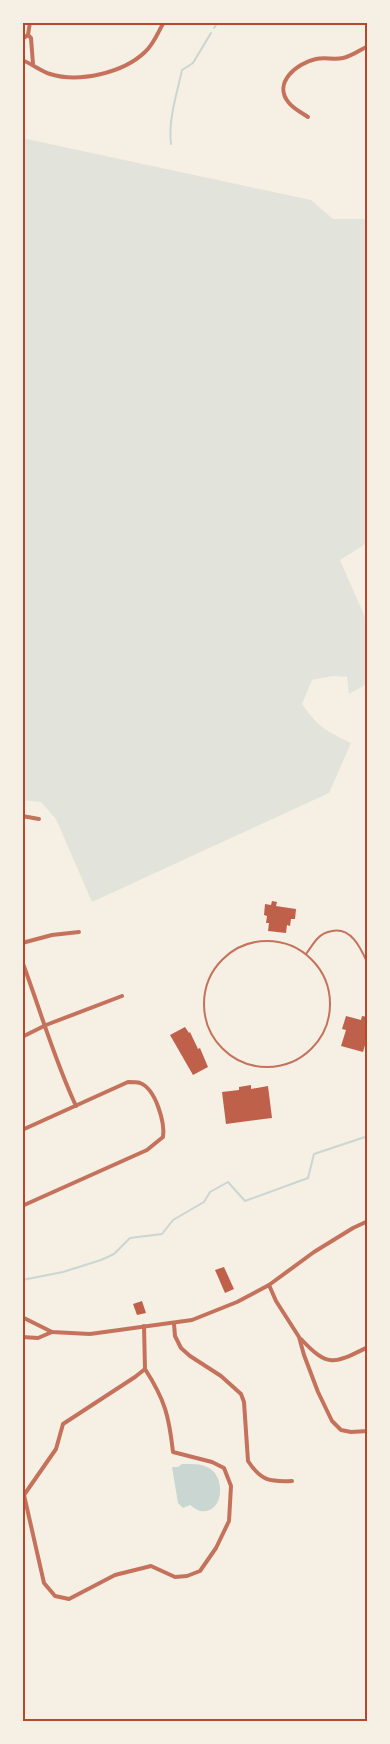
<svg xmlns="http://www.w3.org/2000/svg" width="390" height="1744" font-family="Barlow,sans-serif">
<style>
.green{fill:#e2e4dc}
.water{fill:#c9d6d2}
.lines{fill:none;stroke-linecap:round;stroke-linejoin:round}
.stream{stroke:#c9d6d2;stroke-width:2}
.building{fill:#bf614a}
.service{stroke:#c5725c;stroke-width:2}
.minor{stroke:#c5725c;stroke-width:4}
.neatline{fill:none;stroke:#b5482f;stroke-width:2}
</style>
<rect width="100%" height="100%" fill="#f6efe4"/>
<path class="green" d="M 22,138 L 311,200 L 333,219 L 367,219 L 367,543 L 340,560 L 367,622 L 367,684 L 349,694 L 347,677 L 333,676 L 312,680 L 302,704 C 318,727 326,731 351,743 L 329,793 L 92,902 L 56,819 L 41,802 L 23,800 Z"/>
<path class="water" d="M 182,1464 C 191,1464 201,1463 209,1468 C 226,1477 224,1515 200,1511 C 197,1510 193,1507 190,1505 L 183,1508 L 178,1503 L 172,1467 L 178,1467 Z"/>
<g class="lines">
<g class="stream">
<polyline points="214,28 218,22"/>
<path d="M 171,144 C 168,119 177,94 182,70 L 193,63 L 211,33"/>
<polyline points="22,1280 63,1272 101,1260 114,1254 130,1238 162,1234 173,1220 204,1202 210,1192 228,1182 245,1201 308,1178 314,1154 368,1136"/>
</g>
</g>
<g class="building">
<polygon points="272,901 277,902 276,906 296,909 295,919 291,919 290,926 287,925 286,933 268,931 269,923 266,923 267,916 264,915 265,904 271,905"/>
<polygon points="346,1016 361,1020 362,1016 368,1017 368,1035 363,1052 341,1046 346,1030 342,1029"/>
<polygon points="185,1027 189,1033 190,1032 198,1049 200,1048 208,1067 193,1075 170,1035"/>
<polygon points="251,1085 251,1089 268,1086 272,1118 226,1124 222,1092 239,1090 239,1087"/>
<polygon points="224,1267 234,1289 225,1293 215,1270"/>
<polygon points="142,1301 146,1313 137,1315 133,1304"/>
</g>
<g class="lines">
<g class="service">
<circle cx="267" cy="1004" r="63"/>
<path d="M 306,954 C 310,949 313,943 318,938 C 322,934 326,932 332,931 C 352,927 361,949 368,964"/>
</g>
<g class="minor">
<polyline points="28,35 30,22"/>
<polyline points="22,39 28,35 31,38 33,64"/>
<path d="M 22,60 C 32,64 41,71 50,74 C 79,83 123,73 145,52 C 154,44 158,32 164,22"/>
<path d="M 308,117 C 302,113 294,109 289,103 C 272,83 297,63 316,59 C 325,57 334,60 343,58 C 352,56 360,50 368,46"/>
<polyline points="22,816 39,819"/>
<polyline points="22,943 52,935 79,932"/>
<path d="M 22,961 C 40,1009 54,1059 76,1106"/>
<polyline points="22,1037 46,1025 122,996"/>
<path d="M 22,1130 L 128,1082 C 132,1082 137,1082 140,1083 C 156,1089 165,1123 163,1137 L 147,1150 L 22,1206"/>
<polyline points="269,1285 276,1301 299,1337 304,1355 318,1392 332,1421 341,1430 351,1432 368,1431"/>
<polyline points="22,1317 52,1332 90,1334 192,1320 237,1302 269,1285 314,1252 353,1228 368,1221"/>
<path d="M 174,1324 L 175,1336 L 181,1348 L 190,1356 L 221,1376 L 241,1394 L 244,1402 L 248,1461 C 261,1481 270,1482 292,1481"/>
<polyline points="144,1326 145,1369"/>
<polyline points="22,1337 38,1338 52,1332"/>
<path d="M 301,1339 C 328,1368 334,1364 368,1347"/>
<path d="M 145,1369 C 165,1400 169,1416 173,1452 L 212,1462 L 224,1468 L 231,1486 L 229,1521 L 216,1548 L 200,1571 L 187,1576 L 175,1577 L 151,1566 L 115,1575 L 69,1599 L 55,1596 L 44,1583 L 24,1495 L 56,1449 L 63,1424 L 135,1377 Z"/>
</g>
</g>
<rect width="390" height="1744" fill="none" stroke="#f6efe4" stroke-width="48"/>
<rect x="24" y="24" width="342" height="1696" class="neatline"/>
</svg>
